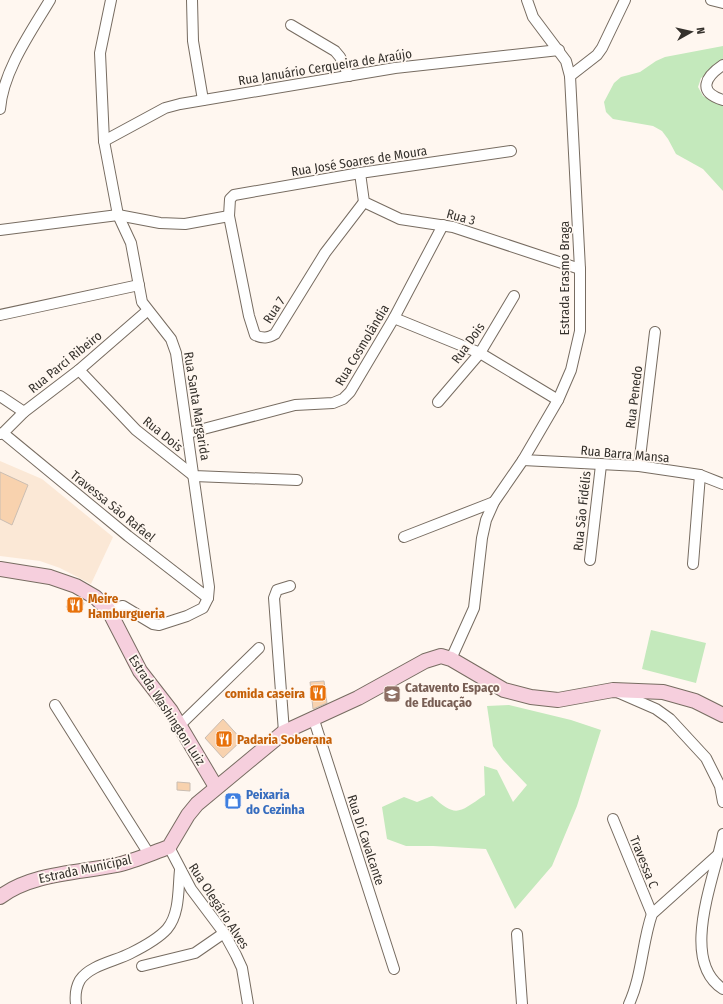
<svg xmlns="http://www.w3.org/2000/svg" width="723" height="1004" font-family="'Fira Sans Condensed',sans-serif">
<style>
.built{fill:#fbe8d6}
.green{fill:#c4e9bc}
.building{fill:#f8d2ae;stroke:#cabdb2}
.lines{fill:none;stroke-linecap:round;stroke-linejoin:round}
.street-casing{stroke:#776c61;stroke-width:12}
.secondary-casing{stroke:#776c61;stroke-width:16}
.street{stroke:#fff;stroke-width:10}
.secondary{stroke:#f6cfdd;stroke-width:14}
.labels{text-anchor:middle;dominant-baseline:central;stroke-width:3.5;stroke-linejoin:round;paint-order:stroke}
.street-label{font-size:13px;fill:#35312c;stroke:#fff7f0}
.food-label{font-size:13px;font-weight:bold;fill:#c56008;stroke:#fff7f0;text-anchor:start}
.education-label{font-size:13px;font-weight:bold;fill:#785e54;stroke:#fff7f0;text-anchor:start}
.shop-label{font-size:13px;font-weight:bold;fill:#366cbe;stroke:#fff7f0;text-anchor:start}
</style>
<rect width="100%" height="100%" fill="#fff7f0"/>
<polygon class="built" points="0,461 42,479 113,537 91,584 60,568 40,561 0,556"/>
<g class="green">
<polygon points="723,46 723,62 701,78 698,87 703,96 723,106 723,191 703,169 676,154 668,139 662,131 653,126 613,119 606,112 604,102 614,83 621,77 640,72 656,61 665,57"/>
<polygon points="651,630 706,643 696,683 642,669"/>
<path d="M 509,705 L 571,720 L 601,730 L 577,806 L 552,866 L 515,909 L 486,849 L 433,846 L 406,846 L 387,839 L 382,807 L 404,797 L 417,802 L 432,796 C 457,819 459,812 485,795 L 484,766 L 497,770 L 513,802 L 527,785 L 503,760 L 493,746 L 487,706 Z"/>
</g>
<g class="building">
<polygon points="0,472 28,485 12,525 0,519"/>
<polygon points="74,597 84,603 79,613 66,607"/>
<polygon points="324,681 327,703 313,709 310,682"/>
<polygon points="223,719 242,740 223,758 205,738"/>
<polygon points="177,782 190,783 190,791 177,790"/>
</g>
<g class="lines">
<g class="street-casing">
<g id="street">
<polyline points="192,0 193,41 203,100"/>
<polyline points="711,0 723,3"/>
<polyline points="291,25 335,51 340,57 349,76"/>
<path d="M 723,65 C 705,77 697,92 723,100"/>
<polyline points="570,76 597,55 602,48 625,0"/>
<path d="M 0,109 C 3,71 31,32 50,0"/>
<polyline points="104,141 165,108 180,104 395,68 559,50"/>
<polyline points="360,173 364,202 400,219 453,227 580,269"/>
<path d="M 364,202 L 325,253 L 275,334 C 268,338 263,339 255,335 L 249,316 L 229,216 L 230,199 L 234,195 L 360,173 L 511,151"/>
<polyline points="0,230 118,215 160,223 185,224 229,216"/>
<polyline points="0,315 139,285"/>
<polyline points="394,318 480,353 558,400"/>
<polyline points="79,370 136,430 194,476 297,480"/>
<polyline points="0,396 24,412"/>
<polyline points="438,402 480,353 514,296"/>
<polyline points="3,433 128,536 208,598"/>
<polyline points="188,433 295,405 333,403 343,399 350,392 394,318 443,225"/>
<polyline points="0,434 3,433 24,412 79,370 147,311"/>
<polyline points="523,460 639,466 700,475 723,484"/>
<polyline points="639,466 655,332"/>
<polyline points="404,537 494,502"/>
<polyline points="590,560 601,465"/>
<polyline points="693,564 700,475"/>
<polyline points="108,609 123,606 153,624 159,625 187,616 203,608 208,598 209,587 176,353 171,339 142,302 131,243 118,215 104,141 100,53 111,0"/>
<polyline points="451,659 474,608 482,538 486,520 494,502 523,460 558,400 571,370 580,331 580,269 570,76 566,61 533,17 527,0"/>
<polyline points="617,692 656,709 670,719 706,758 720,786 723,802"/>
<polyline points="55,705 149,854"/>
<polyline points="313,717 394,969"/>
<polyline points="180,725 259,648"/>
<polyline points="284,732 274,598 277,590 290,586"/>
<polyline points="613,819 652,914"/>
<path d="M 723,834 C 716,875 678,960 723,989"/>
<polyline points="169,847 191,889 224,933 236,955 242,968 248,1004"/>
<polyline points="517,934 522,1004"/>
<polyline points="142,966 195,953 224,933"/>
<path d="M 76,1004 C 75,996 76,987 80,980 C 90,965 116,961 131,953 C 143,947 158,939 167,929 C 180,914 178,888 180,870"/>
<path d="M 629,1004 C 642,976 642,943 652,914 L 720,853"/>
</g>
</g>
<g class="secondary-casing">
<g id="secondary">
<polyline points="0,569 50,577 76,586 95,597 108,609 140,671 171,711 216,787"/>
<path d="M 0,897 C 32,873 78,873 117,865 C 134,861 152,853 169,847 L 188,815 L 197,804 L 284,732 L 358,698 L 425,661 L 441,656 L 451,659 L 504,690 L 531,697 L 558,700 L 613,690 L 663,692 L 695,701 L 723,715"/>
</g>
</g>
<use href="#street" class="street"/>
<use href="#secondary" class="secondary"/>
</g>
<defs>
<g id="restaurant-square" transform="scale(0.9)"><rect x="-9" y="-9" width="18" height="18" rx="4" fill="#e8710a" stroke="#fff7f0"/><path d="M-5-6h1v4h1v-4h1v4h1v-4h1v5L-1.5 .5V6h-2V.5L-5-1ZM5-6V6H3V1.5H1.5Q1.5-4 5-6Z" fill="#fff"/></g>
<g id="school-square" transform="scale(0.9)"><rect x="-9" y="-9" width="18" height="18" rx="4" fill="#8d6e63" stroke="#fff7f0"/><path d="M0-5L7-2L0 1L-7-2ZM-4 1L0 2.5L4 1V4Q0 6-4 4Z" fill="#fff"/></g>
<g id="shop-square" transform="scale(0.9)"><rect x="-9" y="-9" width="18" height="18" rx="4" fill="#3f7fe0" stroke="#fff7f0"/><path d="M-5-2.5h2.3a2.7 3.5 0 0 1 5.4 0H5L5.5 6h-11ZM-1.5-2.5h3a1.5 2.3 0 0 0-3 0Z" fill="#fff"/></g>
</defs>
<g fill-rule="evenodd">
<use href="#restaurant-square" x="75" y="605"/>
<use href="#restaurant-square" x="318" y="693"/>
<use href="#school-square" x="392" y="694"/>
<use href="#restaurant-square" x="224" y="739"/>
<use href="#shop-square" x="233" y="801"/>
</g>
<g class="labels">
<g class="street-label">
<text transform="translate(325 67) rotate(-9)">Rua Januário Cerqueira de Araújo</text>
<text transform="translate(359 161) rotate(-9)">Rua José Soares de Moura</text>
<text transform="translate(461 217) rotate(15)">Rua 3</text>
<text transform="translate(564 278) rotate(-90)">Estrada Erasmo Braga</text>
<text transform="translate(274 310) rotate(-57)">Rua 7</text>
<text transform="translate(468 343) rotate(-54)">Rua Dois</text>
<text transform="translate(362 345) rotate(-59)">Rua Cosmolândia</text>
<text transform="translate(65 362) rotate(-39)">Rua Parci Ribeiro</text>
<text transform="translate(634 397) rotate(-83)">Rua Penedo</text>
<text transform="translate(197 406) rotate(81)">Rua Santa Margarida</text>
<text transform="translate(163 434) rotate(39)">Rua Dois</text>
<text transform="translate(625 454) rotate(5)">Rua Barra Mansa</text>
<text transform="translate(113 506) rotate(39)">Travessa São Rafael</text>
<text transform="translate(582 511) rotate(-84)">Rua São Fidélis</text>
<text transform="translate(167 710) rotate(57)">Estrada Washington Luiz</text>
<text transform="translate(366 840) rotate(72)">Rua Di Cavalcante</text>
<text transform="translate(644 862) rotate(68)">Travessa C</text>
<text transform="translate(85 869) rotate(-12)">Estrada Municipal</text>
<text transform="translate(219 906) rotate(57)">Rua Olegário Alves</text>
</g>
<g class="food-label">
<text x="88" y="598">Meire<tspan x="88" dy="15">Hamburgueria</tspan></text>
<text x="305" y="693" text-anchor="end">comida caseira</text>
<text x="237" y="739">Padaria Soberana</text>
</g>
<g class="education-label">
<text x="405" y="687">Catavento Espaço<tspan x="405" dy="15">de Educação</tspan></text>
</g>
<g class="shop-label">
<text x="246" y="794">Peixaria<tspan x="246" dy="15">do Cezinha</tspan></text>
</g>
</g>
<g transform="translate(691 32) rotate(82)" stroke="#fff7f0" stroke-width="3" paint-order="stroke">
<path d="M0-3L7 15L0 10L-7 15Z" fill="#35312c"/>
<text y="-6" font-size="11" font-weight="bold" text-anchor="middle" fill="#35312c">N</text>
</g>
</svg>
